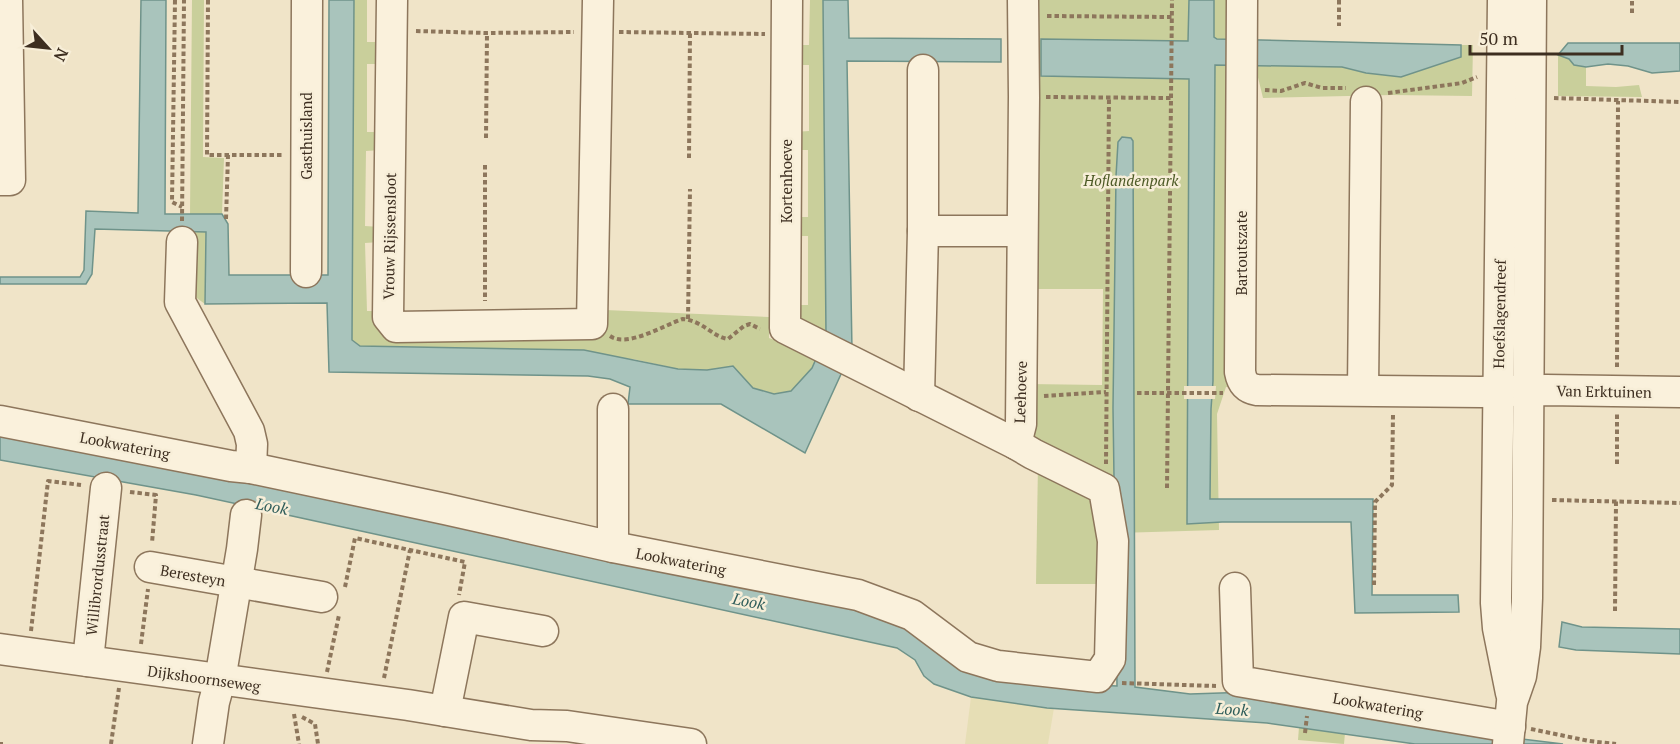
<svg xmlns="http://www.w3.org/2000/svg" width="1680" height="744" font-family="'PT Serif',serif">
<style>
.farmland{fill:#e6deb5}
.green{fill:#c9cf9b}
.water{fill:#a9c4bc;stroke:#6f938a;stroke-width:1.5}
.pier{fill:#f0e4c8}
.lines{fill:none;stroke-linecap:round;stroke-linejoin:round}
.minor-casing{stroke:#8d765c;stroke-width:33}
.path{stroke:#8d765c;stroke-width:4;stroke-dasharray:4.5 3;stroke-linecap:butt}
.minor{stroke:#faf1dc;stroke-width:30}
.labels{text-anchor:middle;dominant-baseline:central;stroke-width:5;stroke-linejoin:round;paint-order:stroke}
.street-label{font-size:15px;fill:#3d2e20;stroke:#f7eed8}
.park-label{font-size:15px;font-style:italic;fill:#4d5a26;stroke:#f7eed8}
.water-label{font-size:16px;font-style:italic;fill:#2f5d5a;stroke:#f7eed8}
</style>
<rect width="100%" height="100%" fill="#f0e4c8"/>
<polygon class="farmland" points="971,697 1054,708 1048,744 965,744"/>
<g class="green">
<polygon points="192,0 204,0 203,157 224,158 222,214 190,214"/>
<polygon points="354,0 367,0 367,42 382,42 382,64 367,64 367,132 382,132 381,150 366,151 365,226 380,227 380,242 365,243 367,311 381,311 383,324 605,310 769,317 769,338 809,352 807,356 816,360 812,368 791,391 774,394 752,388 733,366 707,370 678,369 633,359 360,346 352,340"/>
<polygon points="810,0 823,0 826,336 798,324 797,305 808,305 808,236 793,236 793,217 808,217 808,150 794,150 794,132 809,131 809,65 795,65 795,45 809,45"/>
<polygon points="1035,0 1237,0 1233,386 1226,387 1217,414 1219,530 1118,533 1115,485 1028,447 1028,384 1102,385 1103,289 1030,289"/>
<polygon points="1461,45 1473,45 1472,96 1392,95 1263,98 1255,65 1342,67 1366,73 1401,77 1461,57"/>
<polygon points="1558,55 1569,59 1574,65 1586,67 1586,86 1616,87 1639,85 1642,97 1558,96"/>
<polygon points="192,231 206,232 205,304 194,296"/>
<polygon points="1038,464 1097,498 1103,584 1036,584"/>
<polygon points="1299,727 1345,733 1344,744 1298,740"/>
</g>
<g class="water">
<polygon points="141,0 166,0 165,214 222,214 228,224 229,275 328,275 329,0 354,0 352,340 360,346 584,350 678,369 707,370 733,366 753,388 774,394 791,391 812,368 826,336 823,0 848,0 849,38 1001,39 1001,62 847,61 852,350 805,453 721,404 628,404 630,387 610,379 588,376 329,372 327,303 205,304 206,232 95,229 92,274 86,284 0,284 0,277 80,277 84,270 86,211 138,213"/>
<polygon points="1189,0 1214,0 1214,37 1217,39 1461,45 1461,57 1401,77 1366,73 1342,67 1215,65 1213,381 1211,409 1210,499 1373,499 1372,595 1458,595 1459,612 1355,613 1351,522 1222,522 1187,524 1189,79 1041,76 1041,39 1188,41"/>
<polygon points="1568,43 1680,43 1680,71 1652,73 1628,66 1608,64 1586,67 1574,65 1569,59 1558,55"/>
<polygon points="1122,137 1131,138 1133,141 1135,687 1190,694 1251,692 1481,734 1563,744 1415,744 1267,723 1047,708 971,697 934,684 924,676 915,660 897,648 196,495 0,460 0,430 816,595 918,626 1094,685 1117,686 1113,408 1116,176 1118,142"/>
<polygon points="1562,622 1582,627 1680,629 1680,654 1576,650 1559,647"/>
</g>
<polygon class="pier" points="1184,386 1216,386 1215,399 1184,399"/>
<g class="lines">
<g class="minor-casing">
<g id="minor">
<polyline points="392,0 388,317 396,327 592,324 598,0"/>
<path d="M 1242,0 L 1240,372 C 1242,383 1246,388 1257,390 L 1481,392 L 1546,390 L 1680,392"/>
<polyline points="1503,0 1496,603 1498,628 1511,693"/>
<polyline points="0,180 10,180 7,0"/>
<polyline points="923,231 1022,231"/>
<polyline points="182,242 180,302 249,431 252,444 251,468"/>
<polyline points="306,272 307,0"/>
<polyline points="1363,390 1366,102"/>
<polyline points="919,396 923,231 923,70"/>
<polyline points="0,421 231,466 251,468 445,509 613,547 858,595 912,615 968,657 998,666 1098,677 1110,659 1113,541 1104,489 1033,454 1016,444 785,328 787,0"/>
<polyline points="1016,444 1021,424 1024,97 1023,0"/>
<polyline points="613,547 613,409"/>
<polyline points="150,567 322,597"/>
<polyline points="1235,588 1238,681 1510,727"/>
<polyline points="0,649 408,705 531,725 567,726 691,744"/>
<polyline points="88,661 106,488"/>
<polyline points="445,711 464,617 543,631"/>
<polyline points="208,744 214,702 220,680 242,549 246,515"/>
<polyline points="1508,744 1512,702 1521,676 1525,647 1527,598 1531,0"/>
</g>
</g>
<g class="path">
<polyline points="175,0 172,202 182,207"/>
<polyline points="208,0 207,155 283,155"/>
<polyline points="1339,0 1339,26"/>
<polyline points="1632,13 1632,0"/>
<polyline points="1047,16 1172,17"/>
<polyline points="416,31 487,33 574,32"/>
<polyline points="619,32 765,34"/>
<polyline points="1265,90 1281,91 1305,83 1322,88 1346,88"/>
<polyline points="1388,93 1462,83 1477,77"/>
<polyline points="1046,97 1171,98"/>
<polyline points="1554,98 1680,102"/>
<polyline points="486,138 487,33"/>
<polyline points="689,158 690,33"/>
<polyline points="485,165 485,301"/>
<polyline points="226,219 228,155"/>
<polyline points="182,221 184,0"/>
<polyline points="688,319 690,189"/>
<path d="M 610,336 C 628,348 664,325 683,319 C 703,321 713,337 728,339 L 744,326 L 750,324 L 760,329"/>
<polyline points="1617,367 1618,101"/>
<polyline points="1137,393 1223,393"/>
<polyline points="1044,396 1106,392"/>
<polyline points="1106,464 1109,97"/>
<polyline points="1617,464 1617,413"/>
<polyline points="1167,488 1172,0"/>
<polyline points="130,492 156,495 152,543"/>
<polyline points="1552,500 1680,503"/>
<polyline points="1374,585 1375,502 1392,485 1393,415"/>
<polyline points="345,587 355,538 465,562 459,595"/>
<polyline points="1615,611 1616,501"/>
<polyline points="31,631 48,481 81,485"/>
<polyline points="141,644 148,589"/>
<polyline points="327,672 339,615"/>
<polyline points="384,678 410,550"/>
<polyline points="1122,683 1216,686"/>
<polyline points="294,714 299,744"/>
<polyline points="302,717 315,724 318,744"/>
<polyline points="1531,729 1589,741 1616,744"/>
<polyline points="1305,733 1307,716"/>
<polyline points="0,744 3,744"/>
<polyline points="111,744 119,688"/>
</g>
<use href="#minor" class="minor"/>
</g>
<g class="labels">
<g class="street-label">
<text transform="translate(306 136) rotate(-90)">Gasthuisland</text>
<text transform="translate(786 181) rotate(-90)">Kortenhoeve</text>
<text transform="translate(389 236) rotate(-89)">Vrouw Rijssensloot</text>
<text transform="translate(1241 253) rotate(-90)">Bartoutszate</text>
<text transform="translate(1499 314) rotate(-89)">Hoefslagendreef</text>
<text transform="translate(1604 391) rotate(1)">Van Erktuinen</text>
<text transform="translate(1020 392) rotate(-88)">Leehoeve</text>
<text transform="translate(125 445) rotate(11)">Lookwatering</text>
<text transform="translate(681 561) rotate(11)">Lookwatering</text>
<text transform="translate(97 575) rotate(-84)">Willibrordusstraat</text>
<text transform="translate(193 575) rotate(10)">Beresteyn</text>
<text transform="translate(204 678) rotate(8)">Dijkshoornseweg</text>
<text transform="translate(1378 705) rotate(10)">Lookwatering</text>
</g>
<g class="park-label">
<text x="1131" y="180">Hoflandenpark</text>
</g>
<g class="water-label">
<text transform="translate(272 506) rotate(11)">Look</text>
<text transform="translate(749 601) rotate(11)">Look</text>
<text transform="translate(1232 709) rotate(4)">Look</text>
</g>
</g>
<g transform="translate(48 48) rotate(117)" stroke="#f7eed8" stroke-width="4.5" paint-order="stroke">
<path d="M0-4.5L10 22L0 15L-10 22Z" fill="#3d2e20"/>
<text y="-9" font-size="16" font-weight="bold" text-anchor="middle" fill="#3d2e20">N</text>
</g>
<path d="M1470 45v9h152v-9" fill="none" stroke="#3d2e20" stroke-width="3"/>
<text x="1479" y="45" font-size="18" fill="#3d2e20" stroke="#f7eed8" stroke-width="4.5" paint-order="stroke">50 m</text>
</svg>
